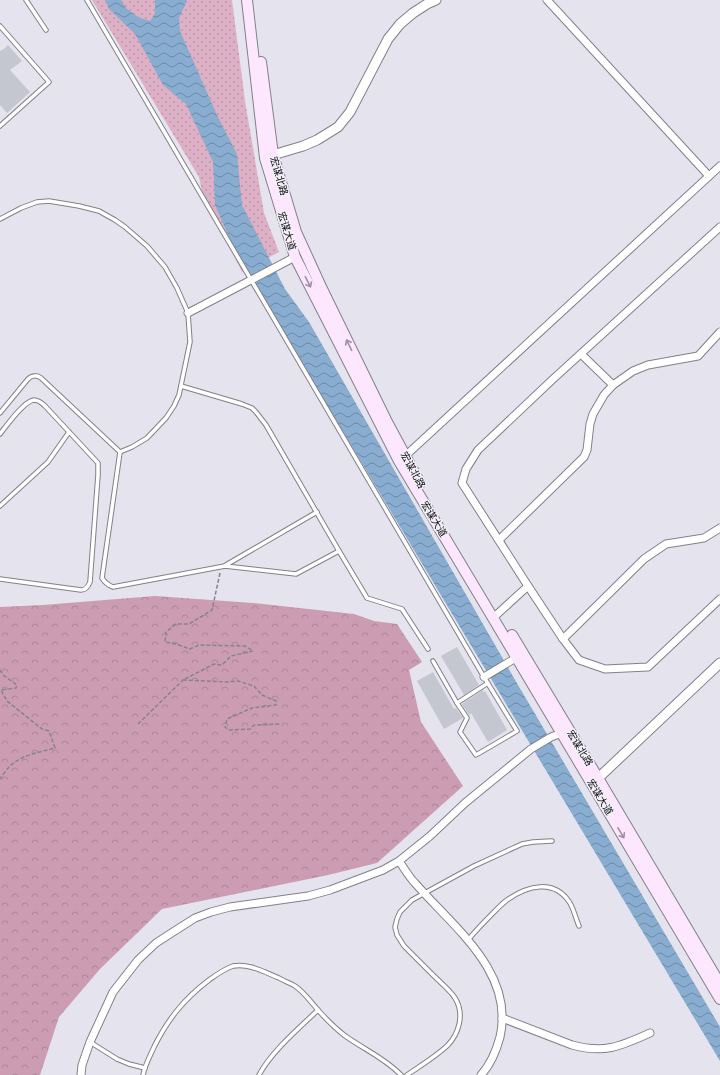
<svg xmlns="http://www.w3.org/2000/svg" width="720" height="1075" font-family="Montserrat,'Noto Sans SC',sans-serif">
<style>
.forest{fill:url(#forest-crowns)}
.park{fill:url(#park-dots)}
.water{fill:url(#water-waves)}
.building{fill:#c4c7d0}
.lines{fill:none;stroke-linecap:round;stroke-linejoin:round}
.service-casing{stroke:#828089;stroke-width:5.5}
.minor-casing{stroke:#828089;stroke-width:9}
.tertiary-casing{stroke:#828089;stroke-width:11}
.secondary-casing{stroke:#828089;stroke-width:12}
.path{stroke:#86848b;stroke-width:1.5;stroke-dasharray:4 2;stroke-linecap:butt}
.service{stroke:#fff;stroke-width:3.5}
.minor{stroke:#fff;stroke-width:7}
.tertiary{stroke:#fff;stroke-width:9}
.secondary{stroke:#fde7fe;stroke-width:10}
.oneway{stroke:#9d909f}
.labels{text-anchor:middle;dominant-baseline:central;stroke-width:3;stroke-linejoin:round;paint-order:stroke}
.street-label{font-size:10px;fill:#0e0d10;stroke:#f3f0fa}
</style>
<defs>
<pattern id="forest-crowns" width="20" height="18" patternUnits="userSpaceOnUse"><rect width="20" height="18" fill="#cc9cb2"/><path d="M2 6a3 3 0 1 1 6 0M12 15a3 3 0 1 1 6 0" fill="none" stroke="#ae8598"/></pattern>
<pattern id="park-dots" width="8" height="8" patternUnits="userSpaceOnUse"><rect width="8" height="8" fill="#deb0c5"/><path d="M2 2h.1M6 6h.1" fill="none" stroke="#bd96a8" stroke-width="1.8" stroke-linecap="round"/></pattern>
<pattern id="water-waves" width="16" height="10" patternUnits="userSpaceOnUse"><rect width="16" height="10" fill="#88add0"/><path d="M0 5q4-4 8 0t8 0" fill="none" stroke="#6e8ba7"/></pattern>
</defs>
<rect width="100%" height="100%" fill="#e5e3ed"/>
<polygon class="forest" points="155,596 253,603 354,614 374,621 397,624 422,662 409,670 421,722 463,786 377,863 328,875 162,909 100,969 59,1017 40,1075 0,1075 0,607 43,605"/>
<polygon class="park" points="92,0 232,0 245,101 264,213 279,252 242,272 202,191 199,177"/>
<polygon class="water" points="105,0 121,0 126,8 138,17 150,21 155,13 155,0 187,0 186,3 179,18 180,31 217,115 237,154 242,205 285,289 309,322 518,685 720,1027 720,1061 236,253 215,205 213,162 186,104 163,85 135,34 109,9"/>
<g class="building">
<polygon points="8,45 22,61 10,70 30,92 7,113 0,105 0,51 4,49"/>
<polygon points="457,647 479,685 464,695 441,656"/>
<polygon points="433,672 454,709 456,708 463,718 444,729 417,681"/>
<polygon points="483,690 483,692 485,691 507,730 488,742 471,713 469,715 462,704"/>
</g>
<g class="lines">
<g class="service-casing">
<g id="service">
<polyline points="26,0 46,30"/>
<polyline points="87,0 484,677 517,731 476,755 460,732 467,718 457,703 488,683"/>
<polyline points="0,26 49,82 0,126"/>
<polyline points="0,219 21,208 37,202 49,201 79,206 99,211 115,220 125,227 147,246 165,267 177,288 188,313 190,342 179,395 174,406 166,418 147,438 132,447 120,452"/>
<polyline points="181,386 242,404 252,408 256,412 266,425 339,551"/>
<path d="M 0,413 L 28,379 C 32,375 37,375 41,378 L 120,452"/>
<path d="M 0,434 C 7,425 24,401 34,400 C 39,400 42,403 45,406 L 98,463 L 98,475 L 90,582 C 88,587 86,590 81,590 L 0,579"/>
<path d="M 120,452 L 102,578 C 105,583 108,585 113,587 L 225,566 L 296,574 L 339,551 L 367,598 L 402,609 L 428,649"/>
<polyline points="0,506 48,462 69,432"/>
<polyline points="226,565 317,512"/>
<polyline points="433,661 457,703"/>
<path d="M 468,940 C 477,929 486,920 496,910 C 499,907 503,903 507,900 C 527,886 554,878 570,903 C 574,910 576,919 579,926"/>
<polyline points="90,1042 117,1059 129,1064 145,1068"/>
<path d="M 143,1075 C 145,1065 150,1056 154,1047 C 168,1019 184,999 209,980 C 216,975 224,969 233,966 C 249,963 264,972 279,978 C 284,981 290,983 295,986 C 304,992 311,1002 318,1010 C 326,1019 335,1028 344,1035 C 363,1049 385,1058 401,1075"/>
<path d="M 259,1075 C 271,1052 299,1028 318,1010"/>
<path d="M 407,1075 C 420,1066 435,1057 447,1046 C 459,1034 465,1014 455,998 C 450,990 441,983 434,976 C 424,966 414,956 404,946 L 397,935 L 395,927 L 397,919 L 400,912 L 412,900 L 474,866 L 522,844 L 533,842 L 552,841"/>
</g>
</g>
<g class="minor-casing">
<g id="minor">
<polyline points="547,0 709,176"/>
<polyline points="720,227 552,380 478,450 466,469 462,483 528,586 563,639 579,660 605,669 648,667 720,599"/>
<polyline points="188,313 295,257"/>
<polyline points="581,354 613,385"/>
<polyline points="402,459 720,166"/>
<polyline points="499,540 584,457 587,450 590,424 593,414 604,395 613,385 633,371 648,365 698,356 720,332"/>
<polyline points="493,618 528,586"/>
<polyline points="563,639 644,559 666,544 704,538 720,528"/>
<polyline points="484,677 519,656"/>
<path d="M 399,861 C 404,868 409,877 415,883 C 453,927 515,972 500,1037 C 496,1052 491,1064 481,1075"/>
<path d="M 502,1018 L 572,1045 C 605,1054 621,1046 650,1033"/>
<polyline points="81,1075 82,1065 90,1042 113,992 138,960 156,943 173,932 195,918 211,912 230,907 308,896 330,890 383,870 399,861 430,836 465,803 531,749 551,737 562,733"/>
</g>
</g>
<g class="tertiary-casing">
<g id="tertiary">
<polyline points="266,157 303,146 317,140 338,127 350,112 388,39 400,24 413,13 427,4 436,0"/>
<polyline points="593,783 720,663"/>
</g>
</g>
<g class="secondary-casing">
<g id="secondary">
<polyline points="247,0 265,158 295,257 399,461 493,618 720,999"/>
<polyline points="261,62 273,155 296,232 322,289 386,420 420,483"/>
<polyline points="512,635 598,778 720,984"/>
</g>
</g>
<g class="path">
<polyline points="220,573 212,610 189,624 176,624 166,632 165,642 176,644 190,649 199,645 245,646 253,651 231,656 222,665 214,664 183,680 227,682 238,681 254,686 262,695 276,701 276,705 252,708 227,719 225,727 229,730 250,729 254,725 281,724"/>
<path d="M 0,670 L 3,675 L 17,685 L 16,688 L 1,690 L 7,701 L 42,729 L 49,731 L 55,748 C 40,752 22,755 10,766 C 6,770 3,775 0,779"/>
<polyline points="138,724 183,680"/>
</g>
<use href="#service" class="service"/>
<use href="#minor" class="minor"/>
<use href="#tertiary" class="tertiary"/>
<use href="#secondary" class="secondary"/>
</g>
<defs><path id="oneway-shaft" d="M-6 0H5M1.5-3L5.5 0L1.5 3" fill="none" stroke-width="1.6" stroke-linecap="round" stroke-linejoin="round"/></defs>
<g class="oneway">
<use href="#oneway-shaft" transform="translate(308 282) rotate(63)"/>
<use href="#oneway-shaft" transform="translate(349 345) rotate(-116)"/>
<use href="#oneway-shaft" transform="translate(621 833) rotate(59)"/>
</g>
<g class="labels">
<g class="street-label">
<text transform="translate(279 176) rotate(74)">宏谋北路</text>
<text transform="translate(287 231) rotate(73)">宏谋大道</text>
<text transform="translate(413 470) rotate(61)">宏谋北路</text>
<text transform="translate(434 519) rotate(59)">宏谋大道</text>
<text transform="translate(580 748) rotate(59)">宏谋北路</text>
<text transform="translate(600 797) rotate(59)">宏谋大道</text>
</g>
</g>
</svg>
